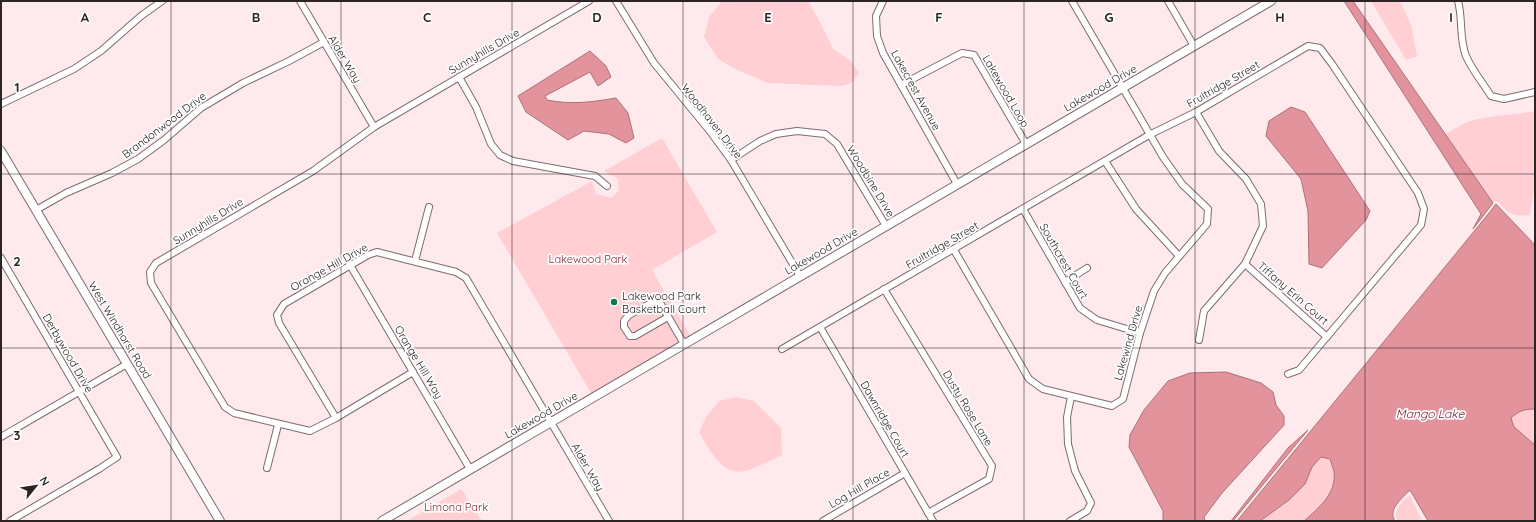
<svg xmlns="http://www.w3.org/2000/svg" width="1536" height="522" font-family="Quicksand,sans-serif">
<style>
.green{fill:#ffcfd4}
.water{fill:#e3939c;stroke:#ac7178}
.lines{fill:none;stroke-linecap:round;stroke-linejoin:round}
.minor-casing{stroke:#7d6b6d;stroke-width:8}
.tertiary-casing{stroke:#7d6b6d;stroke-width:10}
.minor{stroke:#fff;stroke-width:6}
.tertiary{stroke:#fff;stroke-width:8}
.grid{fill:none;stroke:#2b2324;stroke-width:1;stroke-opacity:0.55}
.poi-dot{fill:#117a53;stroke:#fdfdfd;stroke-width:1.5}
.labels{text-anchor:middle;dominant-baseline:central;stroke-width:3.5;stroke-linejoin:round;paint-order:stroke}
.street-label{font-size:11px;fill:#2b2324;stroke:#fdfdfd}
.park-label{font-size:11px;fill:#86283c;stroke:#fdfdfd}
.poi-label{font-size:11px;fill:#2b2324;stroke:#fdfdfd;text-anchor:start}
.water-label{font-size:12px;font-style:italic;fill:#7a1c32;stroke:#fdfdfd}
.grid-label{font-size:13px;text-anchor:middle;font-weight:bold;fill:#2b2324;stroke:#fdfdfd;stroke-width:3.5;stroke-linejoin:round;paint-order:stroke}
</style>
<rect width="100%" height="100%" fill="#feeaec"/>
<g class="green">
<polygon points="722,1 808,1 820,22 833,49 851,61 859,73 852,83 840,86 768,83 735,69 718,59 704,37 709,17"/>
<polygon points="1371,1 1400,1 1411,25 1417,56 1406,60"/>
<path d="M 1535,111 L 1535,184 L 1530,215 C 1511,217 1510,214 1498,202 L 1495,201 L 1493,203 L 1445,134 C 1453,130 1462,124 1470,121 C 1491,115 1514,115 1535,111 Z"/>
<polygon points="662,138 717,232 652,270 691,337 592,395 497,233 592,181 596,194 611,198 619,190 618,179 604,171"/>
<path d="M 737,397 L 754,401 L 781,428 L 782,455 C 773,459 764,464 754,468 C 725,482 711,453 699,432 L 706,417 L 719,401 Z"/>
<polygon points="1527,409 1535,409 1535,445 1514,427 1511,418 1516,412"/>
<path d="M 1321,457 L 1330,459 C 1331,463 1333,467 1334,471 C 1337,493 1319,508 1304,521 L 1260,521 L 1289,500 L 1305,484 L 1312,467 Z"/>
<polygon points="461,489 482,521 407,521"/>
<path d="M 1410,495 L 1422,521 L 1398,521 C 1392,510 1402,502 1410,495 Z"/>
</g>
<g class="water">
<polygon points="1344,1 1353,1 1493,203 1473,229 1481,214"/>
<path d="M 590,51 L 606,66 L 611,77 L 598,86 L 590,72 L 545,96 L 547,100 C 571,105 593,102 616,98 L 628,113 L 634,138 L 626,143 L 609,134 L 584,131 L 568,140 L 526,112 L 518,96 Z"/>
<polygon points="1291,107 1305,112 1370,211 1366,220 1322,268 1309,264 1308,211 1301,179 1266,136 1269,121"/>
<path d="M 1496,204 L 1535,245 L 1535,409 C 1525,409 1518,411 1511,418 L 1514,427 L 1535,445 L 1535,521 L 1428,521 L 1410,490 C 1403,498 1387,509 1395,521 L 1304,521 C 1319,508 1337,493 1334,471 C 1333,467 1331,463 1330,459 L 1321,457 L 1312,467 L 1305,484 L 1289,500 L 1260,521 L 1237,521 L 1485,218 Z"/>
<polygon points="1226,372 1261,383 1273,392 1276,405 1284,416 1284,425 1222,493 1204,517 1205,521 1162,521 1163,520 1163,511 1129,447 1130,435 1144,410 1168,381 1190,373"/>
<polygon points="1308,430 1233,521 1231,521 1288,448"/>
</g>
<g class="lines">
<g class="minor-casing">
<g id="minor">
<polyline points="300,1 374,127"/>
<polyline points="616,1 654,63 709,130 731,160 800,276"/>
<polyline points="883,1 876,16 877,36 883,53 957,184"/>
<polyline points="1168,1 1194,46"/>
<path d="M 1458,1 C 1463,19 1459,39 1466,56 C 1472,70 1483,83 1491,96 L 1504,99 L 1535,92"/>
<polyline points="459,77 476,107 491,144 500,155 513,161 595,176 607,186"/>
<polyline points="901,85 962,53 974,55 1026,144"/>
<polyline points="1,104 74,69 101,51 141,16 162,1"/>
<polyline points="1196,112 1219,151 1246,179 1261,204 1263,226 1245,264 1204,311 1199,340"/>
<polyline points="731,160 760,141 776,134 797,131 825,134 837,144 886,226"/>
<polyline points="1105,161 1136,209 1179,256"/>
<polyline points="1023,209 1080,308 1097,320 1140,333"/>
<polyline points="36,210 66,193 112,173 138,159 164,140 201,108 243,83 289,61 324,42"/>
<polyline points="954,250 1029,379 1043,389 1112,406 1123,399 1140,333 1154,291 1165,273 1207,224 1208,209 1182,184 1163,157 1072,1"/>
<polyline points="1,258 117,457 99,469 10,521"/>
<polyline points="415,261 429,207"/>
<polyline points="1245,264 1327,337"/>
<polyline points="350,265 470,469"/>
<polyline points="1065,282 1087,268"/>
<polyline points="884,289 992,466 989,479 928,513"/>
<polyline points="668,317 635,336 630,336 624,327 624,321 629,315 655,301 659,301 684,344"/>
<polyline points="820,327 933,521"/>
<polyline points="782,349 1149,135 1196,112 1308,46 1320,48 1332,64 1418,193 1424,209 1421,225 1299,370 1288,374"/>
<polyline points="413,372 336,418 310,431 234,413 225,407 151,283 150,272 156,263 313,171 374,127 589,1"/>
<polyline points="336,418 279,323 277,315 284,304 368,255 377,252 456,272 466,278 609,521"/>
<polyline points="1,437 127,364"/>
<polyline points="267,468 278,425"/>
<polyline points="823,521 905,473"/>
<polyline points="1070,521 1087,511 1091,503 1075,471 1068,444 1067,417 1071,397"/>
</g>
</g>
<g class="tertiary-casing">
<g id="tertiary">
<polyline points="1,151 220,521"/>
<polyline points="382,521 1271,1"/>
</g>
</g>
<use href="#minor" class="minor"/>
<use href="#tertiary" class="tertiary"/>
</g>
<path class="grid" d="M 171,1 L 171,521M 341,1 L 341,521M 512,1 L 512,521M 683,1 L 683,521M 853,1 L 853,521M 1024,1 L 1024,521M 1195,1 L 1195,521M 1365,1 L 1365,521M 1,174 L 1535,174M 1,348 L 1535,348"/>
<circle class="poi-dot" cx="614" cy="302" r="4"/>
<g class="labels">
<g class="street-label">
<text transform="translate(484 51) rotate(-30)">Sunnyhills Drive</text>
<text transform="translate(345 59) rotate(59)">Alder Way</text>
<text transform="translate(1223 84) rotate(-30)">Fruitridge Street</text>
<text transform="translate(1100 88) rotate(-30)">Lakewood Drive</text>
<text transform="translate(916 90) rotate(61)">Lakecrest Avenue</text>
<text transform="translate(1006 91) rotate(60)">Lakewood Loop</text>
<text transform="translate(712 121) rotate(52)">Woodhaven Drive</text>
<text transform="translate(164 125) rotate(-37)">Brandonwood Drive</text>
<text transform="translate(871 181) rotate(59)">Woodbine Drive</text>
<text transform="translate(208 221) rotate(-31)">Sunnyhills Drive</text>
<text transform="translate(942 245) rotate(-30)">Fruitridge Street</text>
<text transform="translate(821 251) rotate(-30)">Lakewood Drive</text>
<text transform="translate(1064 261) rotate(60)">Southcrest Court</text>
<text transform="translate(329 267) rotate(-29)">Orange Hill Drive</text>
<text transform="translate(1293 293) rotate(41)">Tiffany Erin Court</text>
<text transform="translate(120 330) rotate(59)">West Windhorst Road</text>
<text transform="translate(1128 343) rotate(-74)">Lakewind Drive</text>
<text transform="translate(68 353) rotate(60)">Derbywood Drive</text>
<text transform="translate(419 362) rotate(59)">Orange Hill Way</text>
<text transform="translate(968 408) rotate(59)">Dusty Rose Lane</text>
<text transform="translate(541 415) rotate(-30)">Lakewood Drive</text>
<text transform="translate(885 419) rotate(60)">Dawnridge Court</text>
<text transform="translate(588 467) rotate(60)">Alder Way</text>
<text transform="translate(859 488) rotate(-30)">Log Hill Place</text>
</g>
<g class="park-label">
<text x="588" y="259">Lakewood Park</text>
<text x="456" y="507">Limona Park</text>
</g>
<g class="poi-label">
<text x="622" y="296">Lakewood Park<tspan x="622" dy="13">Basketball Court</tspan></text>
</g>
<g class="water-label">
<text x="1430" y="413">Mango Lake</text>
</g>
</g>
<g class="grid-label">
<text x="85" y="22">A</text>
<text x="256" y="22">B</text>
<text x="427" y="22">C</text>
<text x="597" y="22">D</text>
<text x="768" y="22">E</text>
<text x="939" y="22">F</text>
<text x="1109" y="22">G</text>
<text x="1280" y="22">H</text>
<text x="1451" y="22">I</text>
<text x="17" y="92">1</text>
<text x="17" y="266">2</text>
<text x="17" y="440">3</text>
</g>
<rect width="1536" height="522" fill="none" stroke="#2b2324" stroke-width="4"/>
<g transform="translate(36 486) rotate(60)" stroke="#fdfdfd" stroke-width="3" paint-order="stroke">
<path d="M0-3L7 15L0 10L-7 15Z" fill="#2b2324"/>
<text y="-6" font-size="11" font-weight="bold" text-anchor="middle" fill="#2b2324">N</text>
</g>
</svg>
